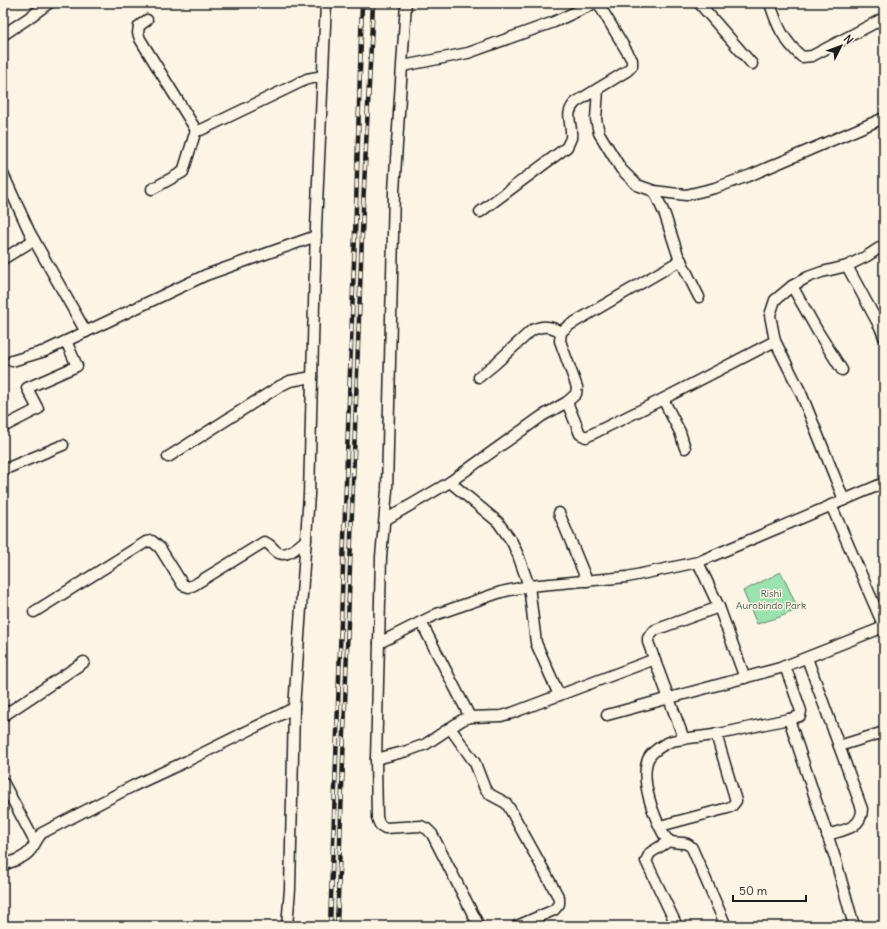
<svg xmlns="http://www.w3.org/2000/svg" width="887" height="929" font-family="Delius,sans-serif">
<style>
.green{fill:#9ae2b0;stroke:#5b7f66}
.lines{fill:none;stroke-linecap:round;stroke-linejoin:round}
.street-casing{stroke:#1c1c1c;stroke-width:13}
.street{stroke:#fcf5e5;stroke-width:10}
.rail-casing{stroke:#1c1c1c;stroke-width:4.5}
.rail{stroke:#fcf5e5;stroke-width:3;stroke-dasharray:9;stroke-linecap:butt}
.labels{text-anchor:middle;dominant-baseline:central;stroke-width:3;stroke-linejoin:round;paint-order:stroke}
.park-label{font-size:10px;fill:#425748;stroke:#fcf5e5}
</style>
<rect width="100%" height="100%" fill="#fcf5e5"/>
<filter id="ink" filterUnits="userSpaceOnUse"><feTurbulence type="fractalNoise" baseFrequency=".025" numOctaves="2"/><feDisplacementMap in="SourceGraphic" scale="8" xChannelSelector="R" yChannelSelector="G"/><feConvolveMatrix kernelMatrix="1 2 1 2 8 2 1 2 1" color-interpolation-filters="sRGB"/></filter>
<g filter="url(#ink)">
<polygon class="green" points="781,572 798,609 780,617 757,624 743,591"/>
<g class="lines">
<g class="street-casing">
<g id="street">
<polyline points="406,3 394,191 387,490 381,557 379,643 376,759 377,818 380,825 385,828 421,826 427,829 432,834 479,926"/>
<polyline points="699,3 752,64"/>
<path d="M 770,3 C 777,26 784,41 802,57 L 812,56 L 884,18"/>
<polyline points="147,20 139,26 138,33 140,39 196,130 201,130 307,79 323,76"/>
<polyline points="3,35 30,17 49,3"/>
<polyline points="403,66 468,53 554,22 595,3"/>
<polyline points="598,89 596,119 599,133 621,169 637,185 654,191 686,195 715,188 751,175 884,118"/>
<polyline points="3,174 30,233 86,332"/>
<polyline points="152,189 183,172 196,130"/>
<polyline points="654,191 665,215 678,255 699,297"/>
<path d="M 480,212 L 567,147 C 568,144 570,141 571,138 C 573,124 563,114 576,102 L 627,71 L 632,66 L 632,60 L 598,3"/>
<polyline points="3,259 34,240"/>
<polyline points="847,266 880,327 884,337"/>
<polyline points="792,286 818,332 842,370"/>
<polyline points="12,361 45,351 206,275 316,236"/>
<path d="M 479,377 L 495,364 L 532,330 C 543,325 551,326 561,332"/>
<polyline points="663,399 680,432 685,448"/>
<polyline points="567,402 578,429 580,434 586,437 663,399 775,341"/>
<polyline points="3,427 38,409 27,388 77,366 66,341"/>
<polyline points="168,457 280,386 290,381 312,377"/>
<polyline points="3,470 63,445"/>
<polyline points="450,482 498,522 512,542 518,555 529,586 536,643 559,695"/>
<polyline points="844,500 801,393 775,341 770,315 775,300 792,286 808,277 822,272 847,266 867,256 884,245"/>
<polyline points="831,505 884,627"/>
<polyline points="559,513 587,581"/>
<polyline points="385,520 450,482 542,416 567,402 576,394 577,387 560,341 561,332 568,326 681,260"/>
<polyline points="698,562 719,607 745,678"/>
<path d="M 34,612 L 146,542 L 152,541 L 160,548 L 183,585 L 189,587 L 194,585 L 264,542 C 271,544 272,548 277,552 C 286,559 299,546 306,540"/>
<polyline points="421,622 470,717"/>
<polyline points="379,643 437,614 501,592 529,586 627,577 698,562 884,483"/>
<path d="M 807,658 L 862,809 C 862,829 842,830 827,835"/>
<polyline points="785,666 801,711 800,716 789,719"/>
<polyline points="607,715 780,668 884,627"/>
<polyline points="3,716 84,662"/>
<polyline points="450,728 475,763 485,789 491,795 506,803 510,809 559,898 559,904 554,910 517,926"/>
<polyline points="684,739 648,642 648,638 655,630 719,607"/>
<polyline points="839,746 884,732"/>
<polyline points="376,759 407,751 426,744 462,720 470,717 501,716 512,713 655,659"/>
<polyline points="3,782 35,842"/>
<polyline points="660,826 728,808 732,806 736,801 716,734"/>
<polyline points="669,841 650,853 646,861 677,926"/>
<path d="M 3,865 C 11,862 23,859 29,852 C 35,846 36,839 42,833 L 133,786 L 187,761 L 294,708"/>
<polyline points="287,926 290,889 294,708 309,495 316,227 326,3"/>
<path d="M 726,926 L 692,848 C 684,837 672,849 664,835 C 654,817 641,783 647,762 C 649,753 663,744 672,741 C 685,738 700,737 714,735 C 739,730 764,724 789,719 L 835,858 L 854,926"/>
</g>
</g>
<use href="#street" class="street"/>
<g class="rail-casing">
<g id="rail">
<polyline points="330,926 356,207 362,3"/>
<polyline points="337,926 363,207 373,3"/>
</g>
</g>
<use href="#rail" class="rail"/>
</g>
</g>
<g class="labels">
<g class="park-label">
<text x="771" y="593">Rishi<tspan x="771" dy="12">Aurobindo Park</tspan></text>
</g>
</g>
<rect width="887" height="929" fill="none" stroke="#fcf5e5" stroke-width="16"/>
<rect x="8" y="8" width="871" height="913" fill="none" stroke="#1c1c1c" stroke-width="1.5" filter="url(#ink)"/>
<g transform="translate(841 46) rotate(48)" stroke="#fcf5e5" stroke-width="3" paint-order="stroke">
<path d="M0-3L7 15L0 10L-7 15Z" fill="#1c1c1c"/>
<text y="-6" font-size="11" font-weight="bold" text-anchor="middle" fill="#1c1c1c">N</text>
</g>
<path d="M733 895v6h73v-6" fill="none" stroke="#1c1c1c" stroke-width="2"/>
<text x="739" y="895" font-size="12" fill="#1c1c1c" stroke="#fcf5e5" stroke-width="3" paint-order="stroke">50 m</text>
</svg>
